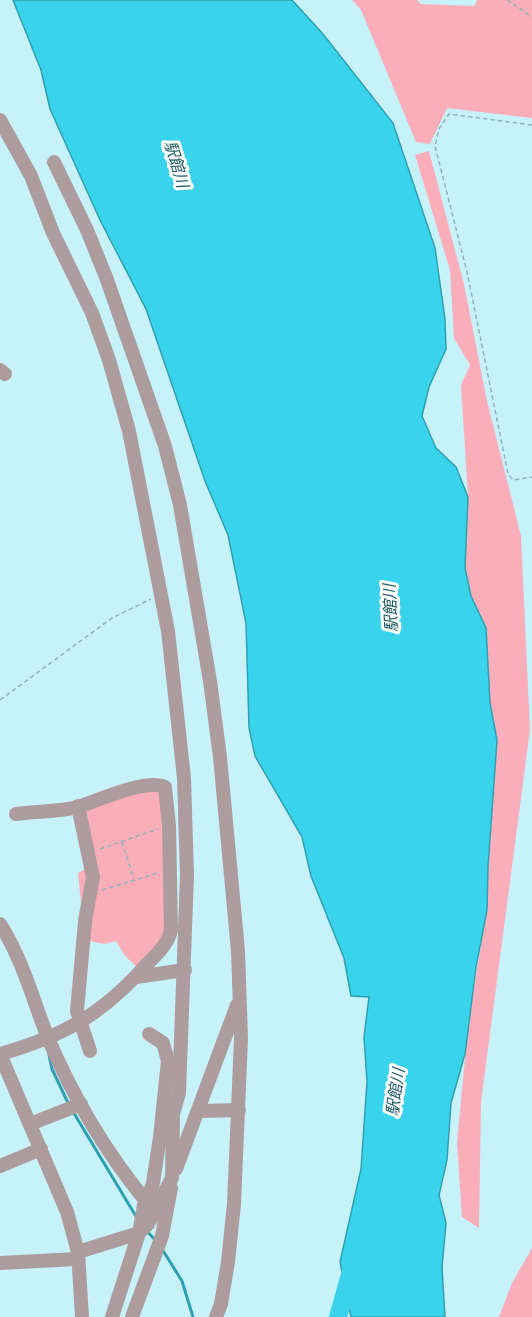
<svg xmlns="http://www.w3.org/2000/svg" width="532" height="1317" font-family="'Golos Text','Noto Sans JP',sans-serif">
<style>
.green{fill:#faaeba}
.water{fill:#39d4eb;stroke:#2fa0b1;stroke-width:1.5}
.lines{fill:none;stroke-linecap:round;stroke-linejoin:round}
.stream{stroke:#2fa0b1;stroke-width:3}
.river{stroke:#39d4eb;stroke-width:18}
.path{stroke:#90b2b9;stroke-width:1.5;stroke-dasharray:4.5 3;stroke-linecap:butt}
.minor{stroke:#ad9c9e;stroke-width:14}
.labels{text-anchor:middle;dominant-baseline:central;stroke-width:6;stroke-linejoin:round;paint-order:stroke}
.water-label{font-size:16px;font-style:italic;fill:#1d5a63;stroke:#fff}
</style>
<rect width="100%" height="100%" fill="#c8f2fa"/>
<g class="green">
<polygon points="352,0 417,0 421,4 474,6 477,0 532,0 532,118 447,108 430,144 416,142 361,10"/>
<polygon points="429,151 464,284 487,401 521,536 530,730 481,1102 479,1228 462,1217 457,1143 469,1016 487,910 488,866 497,740 490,703 486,628 471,596 465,568 468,497 461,385 470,365 454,338 450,270 415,155"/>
<polygon points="133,791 163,791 168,931 139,969 125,956 116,941 104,944 85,940 78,873 87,868 82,811"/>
<polygon points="532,1248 532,1317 499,1317 512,1283"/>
</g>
<polygon class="water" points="13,0 292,0 323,34 393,123 435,248 445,319 446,349 429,387 422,416 436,448 456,467 468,497 465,568 471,596 486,628 490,703 497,740 488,866 487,910 476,967 465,1054 451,1103 447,1160 439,1195 446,1223 442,1267 445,1317 351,1317 340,1262 361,1169 367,1082 364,1037 369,997 351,996 344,958 311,876 302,837 255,756 249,728 246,623 228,535 205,481 146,309 100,220 50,109 41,70"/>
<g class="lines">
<g class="stream">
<polyline points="49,1055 52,1069 69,1105"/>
<polyline points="72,1110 137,1218"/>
<polyline points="146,1230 156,1241"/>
<polyline points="162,1249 182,1281 193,1317"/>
</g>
<polyline class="river" points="338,1317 353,1264"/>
<g class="path">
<polyline points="507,0 532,17"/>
<polyline points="532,125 449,114 439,129 435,146 467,272 508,474 513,480 532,477"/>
<polyline points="0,700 112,618 151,599"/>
<polyline points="122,842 134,879"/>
<polyline points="100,849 158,829"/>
<polyline points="102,890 158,873"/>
</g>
<g class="minor">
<polyline points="0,120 31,176 53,233 92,313 109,360 129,431 168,631 184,778 187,875 179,1093 173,1114 172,1178 148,1224 139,1233 78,1252 82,1317"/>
<polyline points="54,162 87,230 106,277 165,446 180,505 210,681 220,757 238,951 241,1038 234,1204 228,1262 221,1304 216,1317"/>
<polyline points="0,370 5,374"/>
<polyline points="78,806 93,877 85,921 77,1011 90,1051"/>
<path d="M 0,924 C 23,960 33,1000 48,1038 C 73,1097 105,1151 145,1200 L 139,1233 L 112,1317"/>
<polyline points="136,977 185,970"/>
<path d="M 0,1054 C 64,1036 103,1014 147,964 C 157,954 168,944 171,930 L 169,826 L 165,787 C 146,778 97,801 78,807 C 59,812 36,811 16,814"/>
<polyline points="0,1054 67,1212 78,1252"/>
<polyline points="200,1111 239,1110"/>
<polyline points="30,1124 81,1104"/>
<polyline points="0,1166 41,1149"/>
<polyline points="176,1169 237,1005"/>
<polyline points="146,1204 153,1183 160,1137 168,1061 163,1043 149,1034"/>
<polyline points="0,1263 77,1259"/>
<polyline points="132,1317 162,1236 171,1188"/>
</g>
</g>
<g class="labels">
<g class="water-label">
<text transform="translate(177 164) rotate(73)">駅館川</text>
<text transform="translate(390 608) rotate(-93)">駅館川</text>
<text transform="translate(395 1092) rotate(-82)">駅館川</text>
</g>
</g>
</svg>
